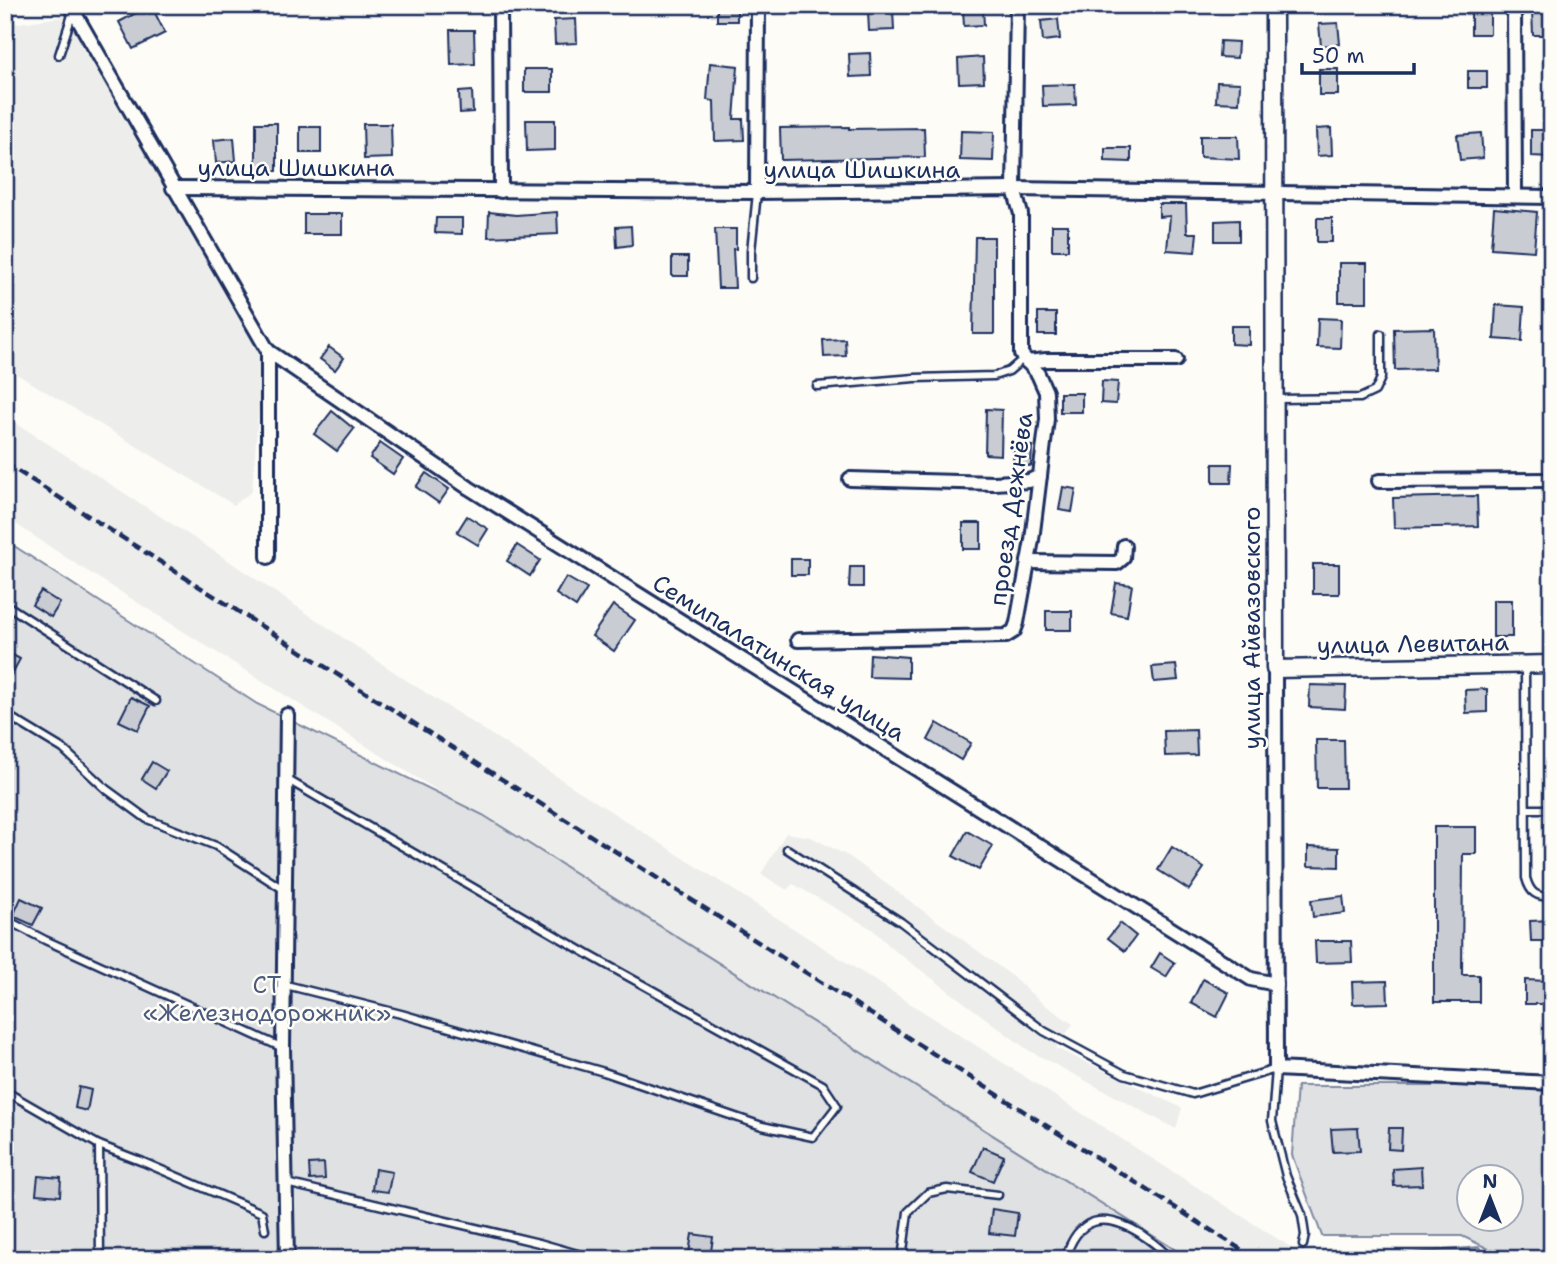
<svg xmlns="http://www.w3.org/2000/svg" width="1557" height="1264" font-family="'Shantell Sans',sans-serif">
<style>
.built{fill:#edeeec}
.green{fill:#e0e1e3;stroke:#7e88a0;stroke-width:2;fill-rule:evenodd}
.water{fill:#b3b8c5;stroke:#76819c;stroke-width:2}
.building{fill:#c9ccd3;stroke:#1b2f5e;stroke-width:2}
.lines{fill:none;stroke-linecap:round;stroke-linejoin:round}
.service-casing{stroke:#1b2f5e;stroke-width:11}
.minor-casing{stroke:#1b2f5e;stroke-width:18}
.tertiary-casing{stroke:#1b2f5e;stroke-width:21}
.service{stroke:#fdfcf7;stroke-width:6}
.minor{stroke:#fdfcf7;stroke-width:12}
.tertiary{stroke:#fdfcf7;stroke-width:16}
.rail{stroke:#1b2f5e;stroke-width:4.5;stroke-dasharray:10 5;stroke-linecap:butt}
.labels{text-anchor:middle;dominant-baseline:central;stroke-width:5;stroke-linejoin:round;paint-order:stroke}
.street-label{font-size:24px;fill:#1b2f5e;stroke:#fdfcf7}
.park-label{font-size:24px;fill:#4c5c7f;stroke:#fdfcf7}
</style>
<rect width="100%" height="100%" fill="#fdfcf7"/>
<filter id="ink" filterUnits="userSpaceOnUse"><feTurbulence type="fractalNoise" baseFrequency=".0143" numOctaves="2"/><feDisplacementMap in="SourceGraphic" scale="14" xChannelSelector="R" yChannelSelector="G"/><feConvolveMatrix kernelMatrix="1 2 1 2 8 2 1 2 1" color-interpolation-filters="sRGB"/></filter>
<g filter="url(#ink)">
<g class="built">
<polygon points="68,16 263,354 252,491 234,505 5,367 5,25"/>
<polygon points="5,416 217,553 406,680 1309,1259 1184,1259 76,564 5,517"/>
<polygon points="786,833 811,837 850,857 1008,973 1041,1002 1073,1024 1056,1048 1182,1108 1176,1129 1028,1050 894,950 872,929 793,884 787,890 761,874"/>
</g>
<g class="green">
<polygon points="5,540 257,704 483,815 1190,1259 5,1259"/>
<path d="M 1297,1086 L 1552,1086 L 1552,1259 L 1510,1259 L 1462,1236 L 1322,1236 L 1292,1155 ZM 1470,1176 L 1512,1176 L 1512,1218 L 1470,1218 Z"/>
</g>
<polygon class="water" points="1479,1247 1487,1259 1384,1259 1390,1255"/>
<g class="building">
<polygon points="151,5 165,33 133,49 119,22"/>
<rect x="717" y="5" width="20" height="16"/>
<polygon points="983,8 984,25 964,26 963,9"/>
<polygon points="893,10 894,30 869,31 868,11"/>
<polygon points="1532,10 1552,10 1552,35 1533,35"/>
<rect x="1471" y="12" width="19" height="22"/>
<polygon points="576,19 577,43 555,44 554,20"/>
<polygon points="1058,19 1060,39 1043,41 1041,21"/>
<polygon points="1338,23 1340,44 1321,46 1319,24"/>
<polygon points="450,30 474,30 475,64 451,65"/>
<polygon points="1220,41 1238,42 1237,58 1219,57"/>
<polygon points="870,53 871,76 850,77 849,54"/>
<polygon points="983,57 984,82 959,83 958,59"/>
<polygon points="710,63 738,66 734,119 743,119 744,140 715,141 714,101 707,100"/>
<rect x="524" y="69" width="28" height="23"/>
<rect x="1319" y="69" width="19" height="26"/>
<rect x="1468" y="71" width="19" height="17"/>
<polygon points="1217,82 1240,83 1239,103 1216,102"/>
<polygon points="1075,84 1076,105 1043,106 1042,85"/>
<polygon points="472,91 473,112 460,113 459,92"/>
<polygon points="526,120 555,120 555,150 527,151"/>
<rect x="256" y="123" width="21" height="48"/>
<polygon points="363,124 391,124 392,158 364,159"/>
<rect x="300" y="127" width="21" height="26"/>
<polygon points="849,127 849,129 924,128 925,157 781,160 780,128"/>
<polygon points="1331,128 1332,155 1317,156 1316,129"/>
<polygon points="1531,130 1552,130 1552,157 1531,156"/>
<polygon points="961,131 994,132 993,161 960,160"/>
<polygon points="1481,133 1483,158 1460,160 1457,135"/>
<polygon points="1200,136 1238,136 1239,159 1200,157"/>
<polygon points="234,138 236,161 216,163 214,140"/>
<polygon points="1105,148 1131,148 1131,162 1105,161"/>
<polygon points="1159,204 1186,204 1187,233 1197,233 1195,252 1167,250 1170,216 1159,217"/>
<polygon points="1494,208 1537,212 1534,251 1491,248"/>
<polygon points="489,212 516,215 557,212 558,234 488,237"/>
<rect x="304" y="214" width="38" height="20"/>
<polygon points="436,218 462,218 462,234 435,233"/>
<rect x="1317" y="218" width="15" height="24"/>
<polygon points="1239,220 1239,241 1215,241 1215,221"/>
<rect x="1052" y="225" width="16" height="25"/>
<polygon points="631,226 632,245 617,247 616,227"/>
<polygon points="715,229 736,229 736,249 733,249 735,288 718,288"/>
<polygon points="975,237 994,237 994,334 973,334"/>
<rect x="672" y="257" width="16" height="19"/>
<rect x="1339" y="263" width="28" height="39"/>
<polygon points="1496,305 1524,307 1522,341 1494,339"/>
<rect x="1038" y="313" width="18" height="22"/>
<polygon points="1318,318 1341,319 1340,348 1317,347"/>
<polygon points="1231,326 1249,326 1249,345 1231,344"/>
<polygon points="1434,328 1435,369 1395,370 1394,329"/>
<polygon points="845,339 846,356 824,357 823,340"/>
<polygon points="329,347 344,358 335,370 320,359"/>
<polygon points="1102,381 1118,382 1116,404 1101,403"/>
<rect x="1060" y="393" width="22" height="19"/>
<polygon points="986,409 1002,410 1001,455 985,454"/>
<polygon points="332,411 354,429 337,451 314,434"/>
<polygon points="380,443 403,459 393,474 370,458"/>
<polygon points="1014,445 1032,446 1031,466 1013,465"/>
<polygon points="1213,464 1232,464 1231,483 1213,483"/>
<polygon points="426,473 449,489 439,503 416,487"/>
<polygon points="1063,487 1076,489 1072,512 1059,510"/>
<polygon points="1477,496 1478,526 1394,528 1393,498"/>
<polygon points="467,516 488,529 478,545 457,532"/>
<rect x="963" y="523" width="18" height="26"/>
<polygon points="517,545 540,560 530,576 507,561"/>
<rect x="791" y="559" width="17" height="16"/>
<rect x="1313" y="564" width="26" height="30"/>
<polygon points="850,567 863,567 863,587 849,587"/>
<polygon points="566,577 587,589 576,607 556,594"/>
<polygon points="1116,583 1132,585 1127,616 1111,613"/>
<polygon points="41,591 60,603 51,617 32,605"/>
<rect x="1493" y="600" width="19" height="37"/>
<polygon points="613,605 635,620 614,651 592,636"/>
<rect x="1046" y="611" width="26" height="19"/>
<polygon points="5,651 20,659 5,687"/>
<polygon points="870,654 908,657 908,678 869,677"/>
<polygon points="1176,665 1178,680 1154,682 1152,667"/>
<polygon points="1310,685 1346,686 1345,709 1309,707"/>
<polygon points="1487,689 1487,712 1466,713 1465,690"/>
<polygon points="131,697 150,706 138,730 119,721"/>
<polygon points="937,723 971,743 961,760 928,740"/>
<polygon points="1196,730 1197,755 1165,756 1164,731"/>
<polygon points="1316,740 1344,740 1345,788 1317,788"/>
<polygon points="152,762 167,771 156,788 142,779"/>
<polygon points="1434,827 1476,827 1476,854 1463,854 1462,975 1479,975 1479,1002 1434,1002"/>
<polygon points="967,831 993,846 979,870 953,856"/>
<polygon points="1172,847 1204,868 1189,890 1158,870"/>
<polygon points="1308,847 1339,848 1339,867 1308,866"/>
<polygon points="1343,896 1345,913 1313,917 1311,900"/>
<polygon points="21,898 42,908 33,925 13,916"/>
<polygon points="1552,920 1552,941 1531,941 1530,921"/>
<polygon points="1120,923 1136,936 1125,951 1108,938"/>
<polygon points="1315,941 1351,941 1352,962 1316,963"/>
<polygon points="1160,953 1175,963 1166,977 1151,968"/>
<polygon points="1203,979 1229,993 1217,1017 1191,1003"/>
<polygon points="1525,980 1548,981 1547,1004 1525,1004"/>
<polygon points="1387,981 1388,1003 1353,1004 1352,982"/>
<polygon points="79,1087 91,1090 87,1111 75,1108"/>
<polygon points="1358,1128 1360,1151 1333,1152 1331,1129"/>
<polygon points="1389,1128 1402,1128 1401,1150 1388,1149"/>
<polygon points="983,1147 1004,1156 993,1181 972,1172"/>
<polygon points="324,1163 325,1179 310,1180 309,1164"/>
<polygon points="1421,1167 1422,1185 1394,1186 1393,1169"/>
<polygon points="375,1169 392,1172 388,1192 372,1190"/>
<polygon points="38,1176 61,1178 60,1196 36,1194"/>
<polygon points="992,1209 1018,1213 1015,1236 989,1233"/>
<polygon points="692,1234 713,1237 710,1259 688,1259"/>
</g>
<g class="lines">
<g class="service-casing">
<g id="service">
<polyline points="59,55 73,12"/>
<polyline points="751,278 751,251 757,193"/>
<polyline points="817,386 915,378 994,376 1009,371 1024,358"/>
<polyline points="1276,399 1360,398 1375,391 1381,378 1381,334"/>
<polyline points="5,604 156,701"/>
<path d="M 1525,666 L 1526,878 C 1530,893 1536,897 1552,897"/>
<polyline points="5,714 63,749 106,789 147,819 216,846 283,889"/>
<polyline points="1526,809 1552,809"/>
<polyline points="787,849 901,922 1044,1031 1124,1074 1193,1094 1276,1069 1272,1121 1286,1176 1302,1215 1305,1235 1303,1245"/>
<polyline points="5,919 45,940 283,1048"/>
<polyline points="286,985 401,1014 604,1072 762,1126 813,1137 837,1106 823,1085 591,956 288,780"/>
<polyline points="5,1091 99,1145 143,1162 262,1213 265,1230"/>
<polyline points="99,1145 100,1259"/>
<polyline points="286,1183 539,1243 595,1259"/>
<polyline points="902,1259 908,1212 928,1193 947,1189 998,1195"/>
<path d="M 1065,1259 C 1078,1215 1105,1212 1141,1234 C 1152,1242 1162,1248 1170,1259"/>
</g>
</g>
<g class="minor-casing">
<g id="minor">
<polyline points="70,5 268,351 268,557"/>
<polyline points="500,5 501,191"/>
<polyline points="1514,5 1515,196"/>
<polyline points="173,188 757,192 1014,189 1552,197"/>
<polyline points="757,192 758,5"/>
<polyline points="268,351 469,488 1251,979 1276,984"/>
<polyline points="1027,362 1046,360 1176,360"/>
<polyline points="850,479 994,483 1029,481 1040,476"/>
<polyline points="1379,481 1552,480"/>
<polyline points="1028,562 1117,563 1123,558 1124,546"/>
<polyline points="798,640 1006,636 1014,631 1017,623 1032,540 1047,419 1046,392 1038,374 1021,354 1021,214 1014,189 1017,5"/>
<polyline points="1275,669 1276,1069 1552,1083"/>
<polyline points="287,1259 283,1048 287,715"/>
</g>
</g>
<g class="tertiary-casing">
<polyline id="tertiary" points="1274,5 1275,669 1552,664"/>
</g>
<use href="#service" class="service"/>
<use href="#minor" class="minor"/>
<use href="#tertiary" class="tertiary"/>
<polyline class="rail" points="5,463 1256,1259"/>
</g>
</g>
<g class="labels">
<g class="street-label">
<text x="296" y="168">улица Шишкина</text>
<text x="862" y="170">улица Шишкина</text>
<text transform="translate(1011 509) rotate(-82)">проезд Дежнёва</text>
<text transform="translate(1252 628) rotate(-90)">улица Айвазовского</text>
<text transform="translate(1413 644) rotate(-1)">улица Левитана</text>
<text transform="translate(779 658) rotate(32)">Семипалатинская улица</text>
</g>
<g class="park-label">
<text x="267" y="985">СТ<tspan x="267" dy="28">«Железнодорожник»</tspan></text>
</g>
</g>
<rect width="1557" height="1264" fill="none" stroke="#fdfcf7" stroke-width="28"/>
<rect x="14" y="14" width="1529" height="1236" fill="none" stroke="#1b2f5e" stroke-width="2.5" filter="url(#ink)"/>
<g transform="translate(1490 1198)"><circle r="33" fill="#fdfcf7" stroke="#a3aaba" stroke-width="2"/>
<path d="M0-5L12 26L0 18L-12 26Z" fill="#1b2f5e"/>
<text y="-10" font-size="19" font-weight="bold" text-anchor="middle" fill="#1b2f5e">N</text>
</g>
<path d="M1302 63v10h112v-10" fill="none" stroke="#1b2f5e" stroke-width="3.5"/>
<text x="1312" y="63" font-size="21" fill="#1b2f5e" stroke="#fdfcf7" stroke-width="5" paint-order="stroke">50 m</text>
</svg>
